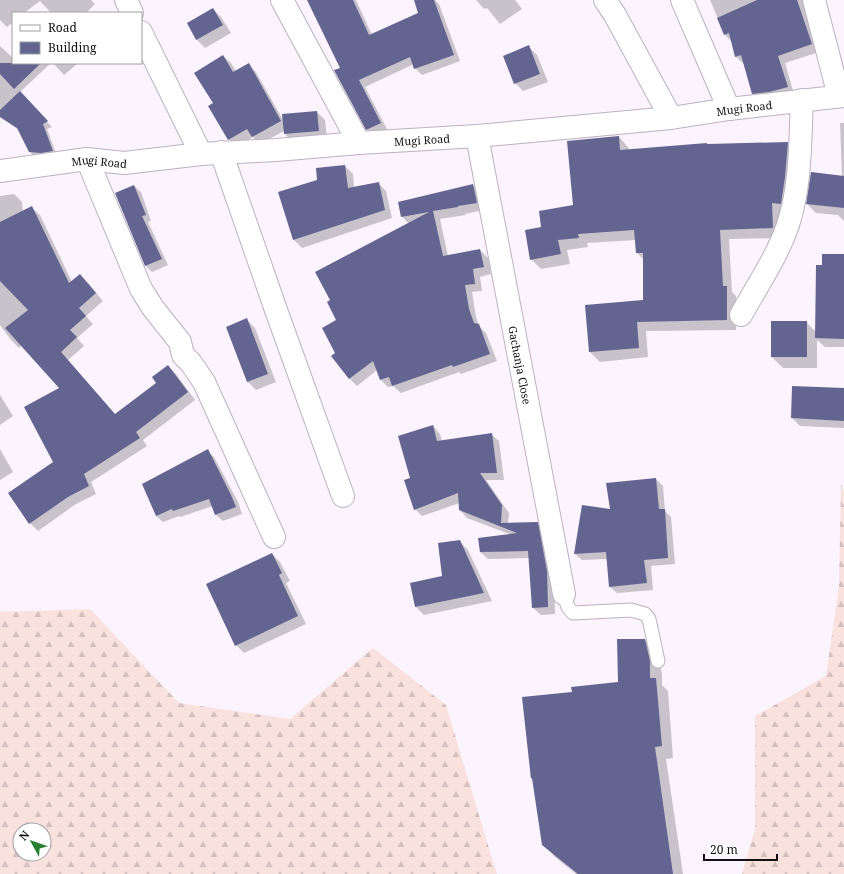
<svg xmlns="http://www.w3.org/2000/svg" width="844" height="874" font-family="'Noto Serif',serif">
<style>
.forest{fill:url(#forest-firs);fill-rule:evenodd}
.shadow{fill:#0003}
.building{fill:#636490}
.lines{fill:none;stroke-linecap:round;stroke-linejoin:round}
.lane-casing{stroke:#bbb2bf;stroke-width:15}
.street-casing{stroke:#bbb2bf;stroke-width:24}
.lane{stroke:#fff;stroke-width:13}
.street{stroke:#fff;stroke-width:22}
.labels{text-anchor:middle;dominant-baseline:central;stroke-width:3;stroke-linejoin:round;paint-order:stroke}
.street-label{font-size:11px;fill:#120f13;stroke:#fff}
</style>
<defs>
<pattern id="forest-firs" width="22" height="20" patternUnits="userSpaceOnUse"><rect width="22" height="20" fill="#f9e1de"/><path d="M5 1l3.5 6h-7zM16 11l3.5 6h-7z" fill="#d4c0be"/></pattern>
</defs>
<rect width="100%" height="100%" fill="#fbf3fe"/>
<g class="forest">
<polygon points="841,484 844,492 844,874 742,874 755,829 755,716 826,676 839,586"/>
<path d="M 90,609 L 179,703 L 290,719 L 373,648 L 446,705 L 490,852 L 497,874 L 0,874 L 0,612 ZM 20,830 L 44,830 L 44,854 L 20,854 Z"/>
</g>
<g class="shadow">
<polygon points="0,0 91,0 95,4 86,13 51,13 40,1 24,13 13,13 13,22 7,27 0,20"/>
<polygon points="309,0 356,0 372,35 419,13 421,0 435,0 439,4 460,61 422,75 415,68 414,64 365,87 387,129 374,136 367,129 341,68"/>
<polygon points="476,0 515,0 522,9 500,24 487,8 484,9"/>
<polygon points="710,0 806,0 819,52 785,63 794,94 761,101 753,93 744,64 736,57 732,42 725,35"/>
<polygon points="213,9 221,17 231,33 205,48 197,40 188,23"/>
<polygon points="0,46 13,58 13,63 51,63 20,92 52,127 47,129 57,156 35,157 30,152 19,130 0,117"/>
<polygon points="529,47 537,55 548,82 523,91 515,83"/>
<polygon points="223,56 231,63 236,72 249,65 256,72 283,120 317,112 325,120 327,139 293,142 285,134 284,131 260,144 253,137 237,147 229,139 210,106 215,103"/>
<polygon points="53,63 76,63 77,64 64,75"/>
<polygon points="840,123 844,123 844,221 838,215 816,213 807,204 842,177"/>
<polygon points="619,137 628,147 629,150 708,145 787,143 797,152 782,238 729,239 732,292 736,296 736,330 646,331 648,357 600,362 590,352 586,306 644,301 644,260 637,253 636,240 587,243 588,247 567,250 570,264 541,269 531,259 543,228 574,206"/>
<polygon points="345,166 353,174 354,188 378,183 386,191 392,218 302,248 294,240 279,193 318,181"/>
<polygon points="473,185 481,193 484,210 465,214 466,215 440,219 448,256 480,250 488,258 491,274 480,277 482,291 472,292 476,317 479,326 486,333 497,361 461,374 459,372 401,393 393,386 388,387 381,380 377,370 357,386 349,378 336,353 337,320 409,224 402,216"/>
<polygon points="134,186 141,192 151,221 148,222 168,265 152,272 146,266 116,193"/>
<polygon points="14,194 22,202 23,212 32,208 40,215 72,282 88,283 103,301 86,316 93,324 77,338 84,346 68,360 115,415 157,383 168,366 176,374 195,400 143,440 147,446 91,482 96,494 76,504 38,531 30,523 54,463 61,388 22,345 19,348 11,340 0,325 0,196"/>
<polygon points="844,255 844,347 825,347 817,340 817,368 783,368 772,357 806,322 816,332 823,266"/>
<polygon points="247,320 255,328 276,382 256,390 248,382"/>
<polygon points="844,389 844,428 800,426 792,418"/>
<polygon points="0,395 13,416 0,425"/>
<polygon points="433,426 440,434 442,441 491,434 499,441 504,480 486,480 509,513 508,523 537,523 545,530 554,579 555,614 541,615 533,608 529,558 488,559 480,552 512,535 467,518 460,510 460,503 422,516 415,509 411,479"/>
<polygon points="0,449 13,472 0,480"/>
<polygon points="207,451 214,457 238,502 242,514 223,521 216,515 213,506 180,517 179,516 163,522 156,516"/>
<polygon points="656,479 663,486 665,511 671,517 675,564 651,566 653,590 617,593 610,587 608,559 582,560 575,554"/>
<polygon points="459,541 468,550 492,601 424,615 416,607 412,583 443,577"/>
<polygon points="272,554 280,562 290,581 286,583 306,624 244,653 236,645"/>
<polygon points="645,640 657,652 662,674 662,685 668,691 673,758 666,759 683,874 576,874 555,857 543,844 533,780 532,778 573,693 619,683"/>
</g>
<g class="building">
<polygon points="307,0 353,0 369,35 418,13 414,0 434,0 454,55 414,69 410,57 359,80 381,123 366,130 334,70 340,68"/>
<polygon points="757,0 797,0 812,44 778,56 788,87 769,92 752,94 741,55 735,57 729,33 724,35 717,18"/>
<polygon points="213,8 223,25 196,40 187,23"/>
<polygon points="529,45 540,74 514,84 503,56"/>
<polygon points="223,55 233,72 249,63 281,121 252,137 247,129 228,140 208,106 213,103 194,73"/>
<polygon points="0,63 41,63 14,89 0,74"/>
<polygon points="20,91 48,121 43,124 53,151 41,153 29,152 17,128 0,117 0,110"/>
<polygon points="317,111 319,131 284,134 282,114"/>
<polygon points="619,136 620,150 707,143 707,144 788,142 785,177 781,204 772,203 773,228 720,230 723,286 727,286 727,320 637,322 639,348 589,352 585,305 643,300 643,253 636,253 634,230 578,234 579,238 558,240 561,254 530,260 525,230 541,227 539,211 573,205 567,141"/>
<polygon points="345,165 348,188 379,182 385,210 293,240 278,192 317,180 316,168"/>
<polygon points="811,172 844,176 844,208 806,204"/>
<polygon points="473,184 477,203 458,206 458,207 433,211 443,256 480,249 484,267 473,269 475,284 465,285 469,309 474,323 479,324 490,354 453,367 452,365 392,386 389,377 380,380 373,361 349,379 331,356 335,353 322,328 336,320 327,302 330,300 315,272 429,212 401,217 398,202"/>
<polygon points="134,185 146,215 142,216 162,259 145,266 115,193"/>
<polygon points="32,206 69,283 80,274 96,293 79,308 86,316 70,330 77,337 61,352 115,414 156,383 152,377 168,365 188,392 136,432 140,438 84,474 89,486 68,497 29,524 8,493 53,462 24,407 59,388 5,328 28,310 0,281 0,222"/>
<polygon points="822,254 844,254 844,339 815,338 816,265 822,265"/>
<polygon points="247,318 268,374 247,382 226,327"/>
<rect x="771" y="321" width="36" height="36"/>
<polygon points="792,386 844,388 844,421 791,418"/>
<polygon points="433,425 437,441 492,433 497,473 480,473 502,505 501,523 538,522 547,571 548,607 532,608 528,551 480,552 478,538 517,533 459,510 458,493 414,510 404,480 410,478 398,436"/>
<polygon points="208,449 231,495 236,507 215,515 209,499 173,511 172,509 156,516 142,484"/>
<polygon points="656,478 659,509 665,509 668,558 644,560 647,583 609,587 606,552 574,554 582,505 610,509 606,483"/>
<polygon points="460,540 484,593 415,607 410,583 442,576 438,543"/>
<polygon points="272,553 282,573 279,575 298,616 235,646 206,584"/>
<polygon points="617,639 645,639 650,661 650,678 656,678 662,746 655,747 673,874 578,874 542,845 532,778 531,779 522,697 572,692 571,687 618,682"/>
</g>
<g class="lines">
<g class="lane-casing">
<polyline id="lane" points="564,594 568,607 573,613 631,610 645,614 649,619 658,661"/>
</g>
<g class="street-casing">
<g id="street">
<polyline points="126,0 132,13"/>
<polyline points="282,0 359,143"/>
<polyline points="605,0 615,15 671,118"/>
<polyline points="682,0 729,109"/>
<polyline points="814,0 839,96"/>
<polyline points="141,32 201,154"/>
<path id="s1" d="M 477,136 L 564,594"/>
<polyline points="221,152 276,310 343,496"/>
<polyline points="87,159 141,289 153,308 180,342 183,355 191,363 204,382 274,537"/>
<path id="s2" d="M 0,171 L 87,159 L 124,163 L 201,154 L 276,150 L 359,143 L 477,136 L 671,118 L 729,109 L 844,96"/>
<path d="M 741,315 C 757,286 777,257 788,225 C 801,185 800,142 802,100"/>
</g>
</g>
<use href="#lane" class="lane"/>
<use href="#street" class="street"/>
</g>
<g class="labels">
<g class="street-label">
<text stroke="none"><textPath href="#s2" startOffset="748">Mugi Road</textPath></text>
<text stroke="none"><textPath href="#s2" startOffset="424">Mugi Road</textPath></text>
<text stroke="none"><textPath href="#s2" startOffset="100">Mugi Road</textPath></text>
<text stroke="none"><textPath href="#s1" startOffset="233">Gachanja Close</textPath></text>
</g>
</g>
<rect x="12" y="12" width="130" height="52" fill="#ffffff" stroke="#a09fa1"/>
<rect x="20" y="25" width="20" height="6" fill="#ffffff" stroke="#a09fa1"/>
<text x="48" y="32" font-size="12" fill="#120f13">Road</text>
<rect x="20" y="42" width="20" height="12" fill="#636490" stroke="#a09fa1"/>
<text x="48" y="52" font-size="12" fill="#120f13">Building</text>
<g transform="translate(32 842) rotate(310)"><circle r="19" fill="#ffffff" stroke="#a09fa1"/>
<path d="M0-3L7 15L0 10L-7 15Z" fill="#26802f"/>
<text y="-6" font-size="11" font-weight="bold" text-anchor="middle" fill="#120f13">N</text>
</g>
<path d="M704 854v6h73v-6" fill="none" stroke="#120f13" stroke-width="2"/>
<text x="710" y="854" font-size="12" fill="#120f13" stroke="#ffffff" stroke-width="3" paint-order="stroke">20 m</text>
</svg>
